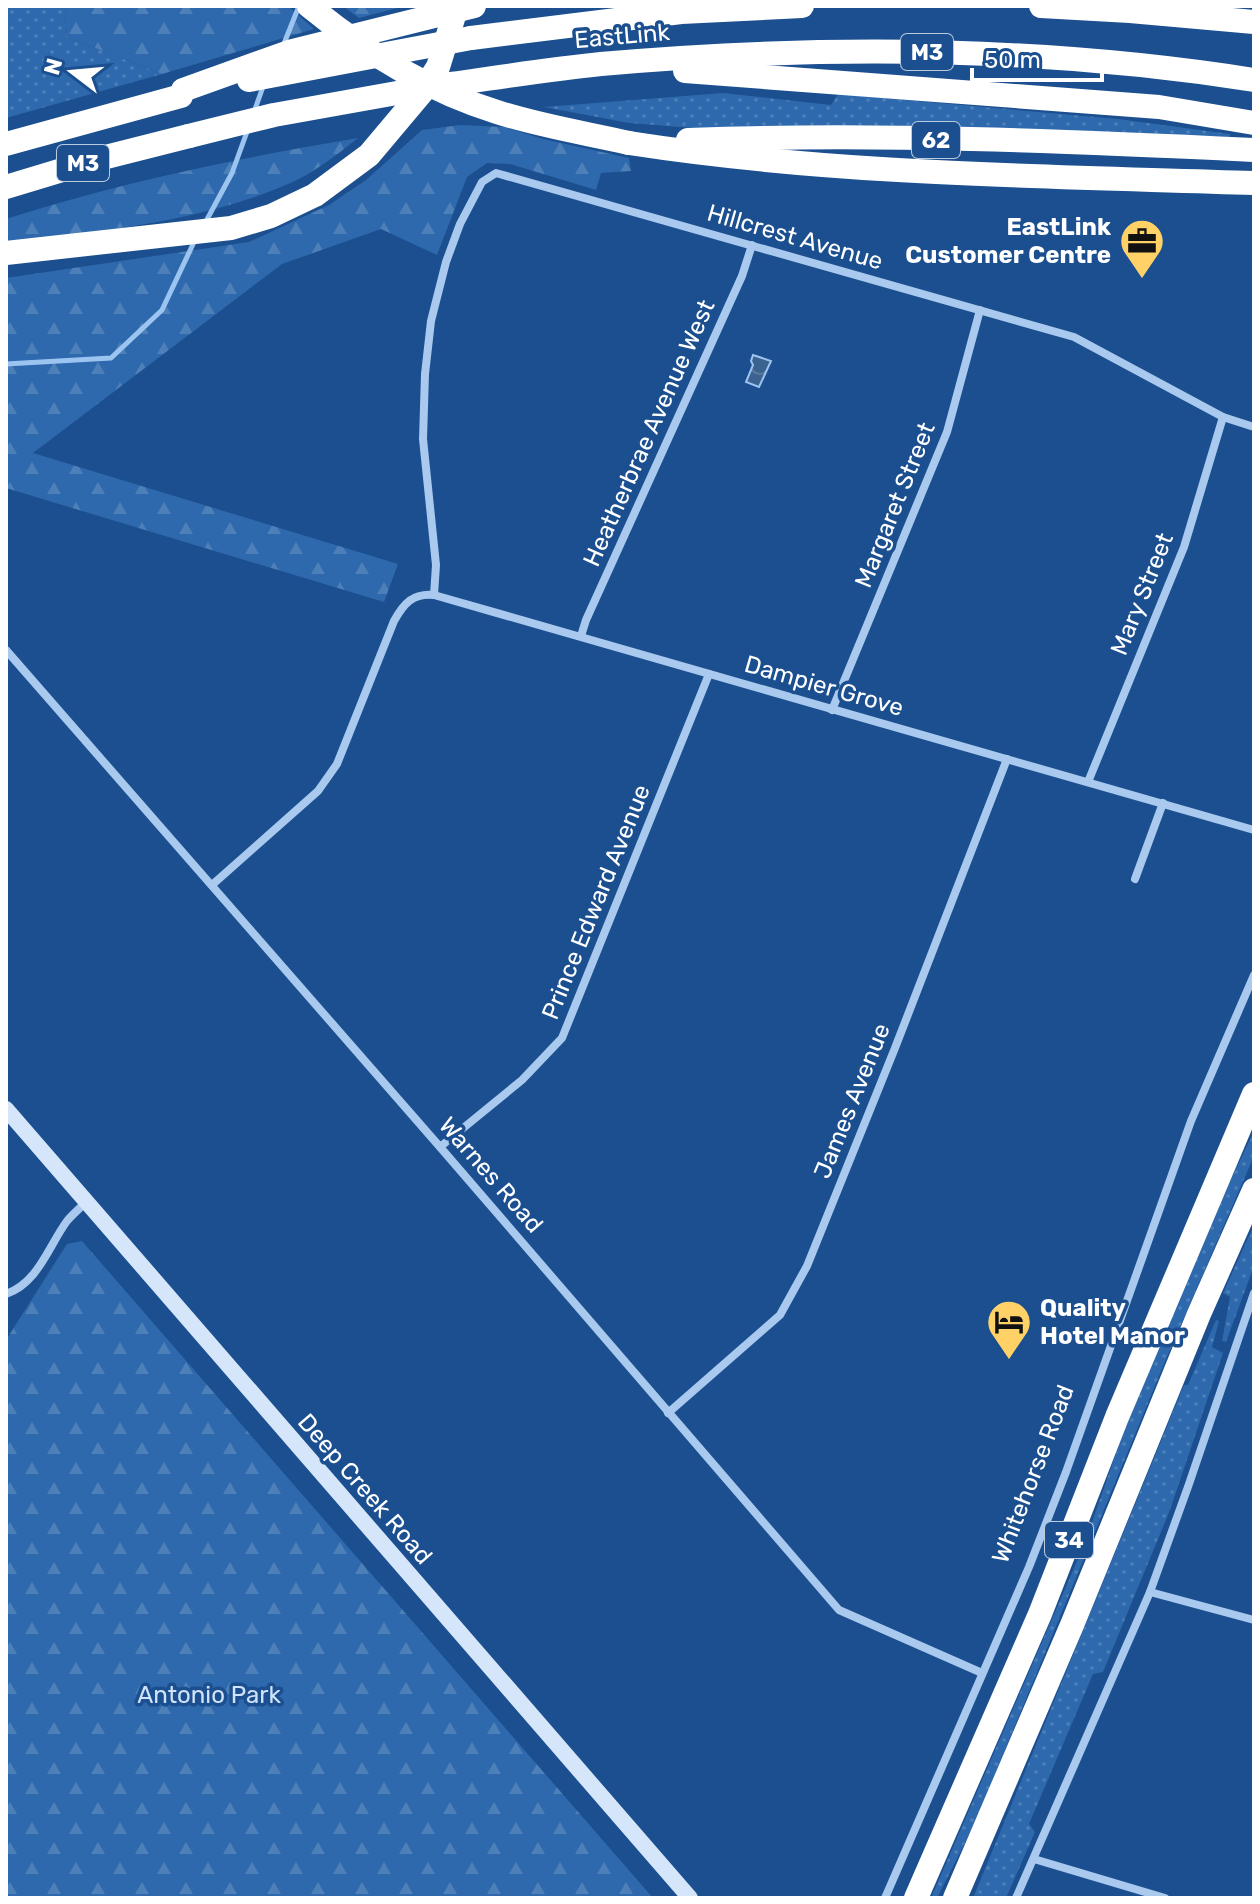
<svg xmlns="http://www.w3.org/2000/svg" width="1260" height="1904" font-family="Rubik,sans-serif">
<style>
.grass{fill:url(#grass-dots)}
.forest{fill:url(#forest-firs)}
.water{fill:url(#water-waves);stroke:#9cc4f0;stroke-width:2}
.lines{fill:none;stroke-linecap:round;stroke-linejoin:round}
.stream{stroke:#9cc4f0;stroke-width:5}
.street{stroke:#a9c9ee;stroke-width:8}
.secondary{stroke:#d6e6fa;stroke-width:16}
.highway{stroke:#fff;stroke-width:24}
.highway-bridge{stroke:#fff;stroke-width:24}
.labels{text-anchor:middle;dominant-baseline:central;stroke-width:7;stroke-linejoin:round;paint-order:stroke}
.shield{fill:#1b4f8f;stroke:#bbcadd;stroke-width:2}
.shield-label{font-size:22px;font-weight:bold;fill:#fff}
.street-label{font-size:24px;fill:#fff;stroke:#1b4f8f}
.poi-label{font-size:24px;font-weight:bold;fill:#fff;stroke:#1b4f8f;text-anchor:end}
.park-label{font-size:24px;fill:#cfe3fa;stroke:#1b4f8f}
</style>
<defs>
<pattern id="grass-dots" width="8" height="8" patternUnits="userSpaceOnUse" patternTransform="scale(2)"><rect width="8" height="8" fill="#2e69ad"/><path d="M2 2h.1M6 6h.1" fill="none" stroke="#4d80b9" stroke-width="1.8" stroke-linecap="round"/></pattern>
<pattern id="forest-firs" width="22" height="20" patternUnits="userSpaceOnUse" patternTransform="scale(2)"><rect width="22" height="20" fill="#2e69ad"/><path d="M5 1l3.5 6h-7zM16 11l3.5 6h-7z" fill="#4d80b9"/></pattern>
<pattern id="water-waves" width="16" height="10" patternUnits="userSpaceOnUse" patternTransform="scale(2)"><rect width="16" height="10" fill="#3c6290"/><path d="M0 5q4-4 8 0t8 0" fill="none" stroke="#597aa1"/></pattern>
</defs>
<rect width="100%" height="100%" fill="#1b4f8f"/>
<g class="grass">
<polygon points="9,6 68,6 65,13 67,37 162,74 6,118 6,11"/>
<polygon points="723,93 831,105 838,94 1118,119 1230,134 1229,142 694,128 629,123 544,107"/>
<polygon points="1254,1131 1254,1156 1164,1364 975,1823 937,1898 931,1898 1084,1545 1126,1425 1216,1211"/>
<polygon points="1254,1225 1254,1266 1226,1342 1222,1341 1230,1297 1223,1293"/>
<polygon points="1216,1320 1219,1321 1212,1347 1223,1353 1170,1510 1103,1672 1093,1674 1029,1824 1035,1832 1006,1898 973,1898 1184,1385 1188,1385"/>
</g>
<g class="forest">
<polygon points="68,6 288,6 314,29 162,74 67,37 65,13"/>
<polygon points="343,6 405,6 359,18"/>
<polygon points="460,125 504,127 543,139 629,158 631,171 601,173 596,190 510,164 487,163 467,177 437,255 381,229 282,264 33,453 398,564 384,602 6,488 6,278 249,242 329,205 366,180 422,130"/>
<path d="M 358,138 C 334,157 310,176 281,187 C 195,223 98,231 6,244 L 6,219 C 121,182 239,158 358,138 Z"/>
<polygon points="82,1241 653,1898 6,1898 6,1340 67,1244"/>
</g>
<polygon class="water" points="753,355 771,361 759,387 746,382 753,365 751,361"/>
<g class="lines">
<g class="stream">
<polyline points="283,46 299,6"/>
<polyline points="254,112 264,84"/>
<polyline points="204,225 232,173 248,129"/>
<polyline points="6,364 111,358 162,310 195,240"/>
</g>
<g class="street">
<polyline points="434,595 436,565 423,439 425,374 431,321 446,262 460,224 482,182 496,173 1074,337 1223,417 1254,427"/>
<polyline points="581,636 586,620 742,276 752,245"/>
<polyline points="6,650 440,1147 839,1610 982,1673"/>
<polyline points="832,710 947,432 980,310"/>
<polyline points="1088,782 1184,547 1223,417"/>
<polyline points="1135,879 1163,803"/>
<path d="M 212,885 L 318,791 L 337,764 L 394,621 C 404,603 413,593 434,595 L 1254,830"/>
<polyline points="440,1147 522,1080 562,1038 709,674"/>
<path d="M 6,1294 C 38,1283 48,1247 67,1221 C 72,1215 79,1209 85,1203"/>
<polyline points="668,1413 780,1315 807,1266 895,1048 1007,759"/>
<polyline points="1150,1592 1254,1620"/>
<polyline points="1034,1859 1165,1898"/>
<polyline points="885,1898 1029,1567 1066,1472 1191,1121 1254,975"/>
<polyline points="1016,1898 1150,1592 1189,1484 1254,1293"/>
</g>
<polyline class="secondary" points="6,1109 690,1898"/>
<g class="highway">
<polyline points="1041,6 1130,11 1254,22"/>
<polyline points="471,38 681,12 802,6"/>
<polyline points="685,71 1159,107 1254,123"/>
<path d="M 451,84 C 501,77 551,69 601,64 C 817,45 1039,46 1254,80"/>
<path d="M 688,140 C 876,133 1066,141 1254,150"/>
<path d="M 629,143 C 835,175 1046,176 1254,183"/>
<polyline points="6,144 181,96"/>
<polyline points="6,187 102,158 189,136"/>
<polyline points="6,253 231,228 271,216 315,195 369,155 422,92 438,67 457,6"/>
<polyline points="916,1898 1040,1614 1117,1417 1254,1094"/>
<polyline points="955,1898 1072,1625 1199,1314 1254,1190"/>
</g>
<g class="highway-bridge">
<path d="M 309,6 C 364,51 429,91 497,112 C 540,126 585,133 629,143"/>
<polyline points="249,80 471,38"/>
<polyline points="183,90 289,52 474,6"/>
<polyline points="189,136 274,115 436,86"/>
</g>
</g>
<defs>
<g id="office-pin" transform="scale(2.3)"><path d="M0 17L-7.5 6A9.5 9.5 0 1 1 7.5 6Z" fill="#ffd166" stroke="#1b4f8f"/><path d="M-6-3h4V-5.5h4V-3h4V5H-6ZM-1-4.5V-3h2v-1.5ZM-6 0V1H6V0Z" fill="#111"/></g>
<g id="hotel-pin" transform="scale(2.3)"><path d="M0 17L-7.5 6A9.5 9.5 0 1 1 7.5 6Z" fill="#ffd166" stroke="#1b4f8f"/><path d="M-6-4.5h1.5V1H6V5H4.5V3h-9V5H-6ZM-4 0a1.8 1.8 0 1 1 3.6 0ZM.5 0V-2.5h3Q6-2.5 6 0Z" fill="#111"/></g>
</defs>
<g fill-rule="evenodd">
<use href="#office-pin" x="1142" y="241"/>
<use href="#hotel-pin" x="1009" y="1322"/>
</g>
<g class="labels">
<g class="shield">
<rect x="901" y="34" width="52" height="36" rx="6"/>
<rect x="912" y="122" width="48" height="36" rx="6"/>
<rect x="57" y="145" width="52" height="36" rx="6"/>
<rect x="1045" y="1522" width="48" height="36" rx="6"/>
</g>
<g class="shield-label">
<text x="927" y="52">M3</text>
<text x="936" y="140">62</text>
<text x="83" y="163">M3</text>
<text x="1069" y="1540">34</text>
</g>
<g class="street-label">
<text transform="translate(622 36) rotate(-5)">EastLink</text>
<text transform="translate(795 237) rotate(16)">Hillcrest Avenue</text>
<text transform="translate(649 433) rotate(-66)">Heatherbrae Avenue West</text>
<text transform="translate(895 505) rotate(-68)">Margaret Street</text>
<text transform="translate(1142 594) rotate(-68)">Mary Street</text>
<text transform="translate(824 686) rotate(16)">Dampier Grove</text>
<text transform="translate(596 902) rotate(-68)">Prince Edward Avenue</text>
<text transform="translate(852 1101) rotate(-68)">James Avenue</text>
<text transform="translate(491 1175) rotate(49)">Warnes Road</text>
<text transform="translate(1033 1474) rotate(-69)">Whitehorse Road</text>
<text transform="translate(365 1489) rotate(49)">Deep Creek Road</text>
</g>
<g class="poi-label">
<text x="1111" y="227">EastLink<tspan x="1111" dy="28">Customer Centre</tspan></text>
<text x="1040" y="1308" text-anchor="start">Quality<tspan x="1040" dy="28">Hotel Manor</tspan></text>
</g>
<g class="park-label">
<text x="209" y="1695">Antonio Park</text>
</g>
</g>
<rect width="1260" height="1904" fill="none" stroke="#ffffff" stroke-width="16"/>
<g transform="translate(72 72) rotate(286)" stroke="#1b4f8f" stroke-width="6" paint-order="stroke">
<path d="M0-6L14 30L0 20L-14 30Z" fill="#ffffff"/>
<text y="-12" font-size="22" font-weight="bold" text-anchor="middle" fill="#ffffff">N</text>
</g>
<path d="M972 68v12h130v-12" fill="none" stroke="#ffffff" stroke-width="4"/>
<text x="984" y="68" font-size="24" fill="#ffffff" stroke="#1b4f8f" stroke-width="6" paint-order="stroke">50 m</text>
</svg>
